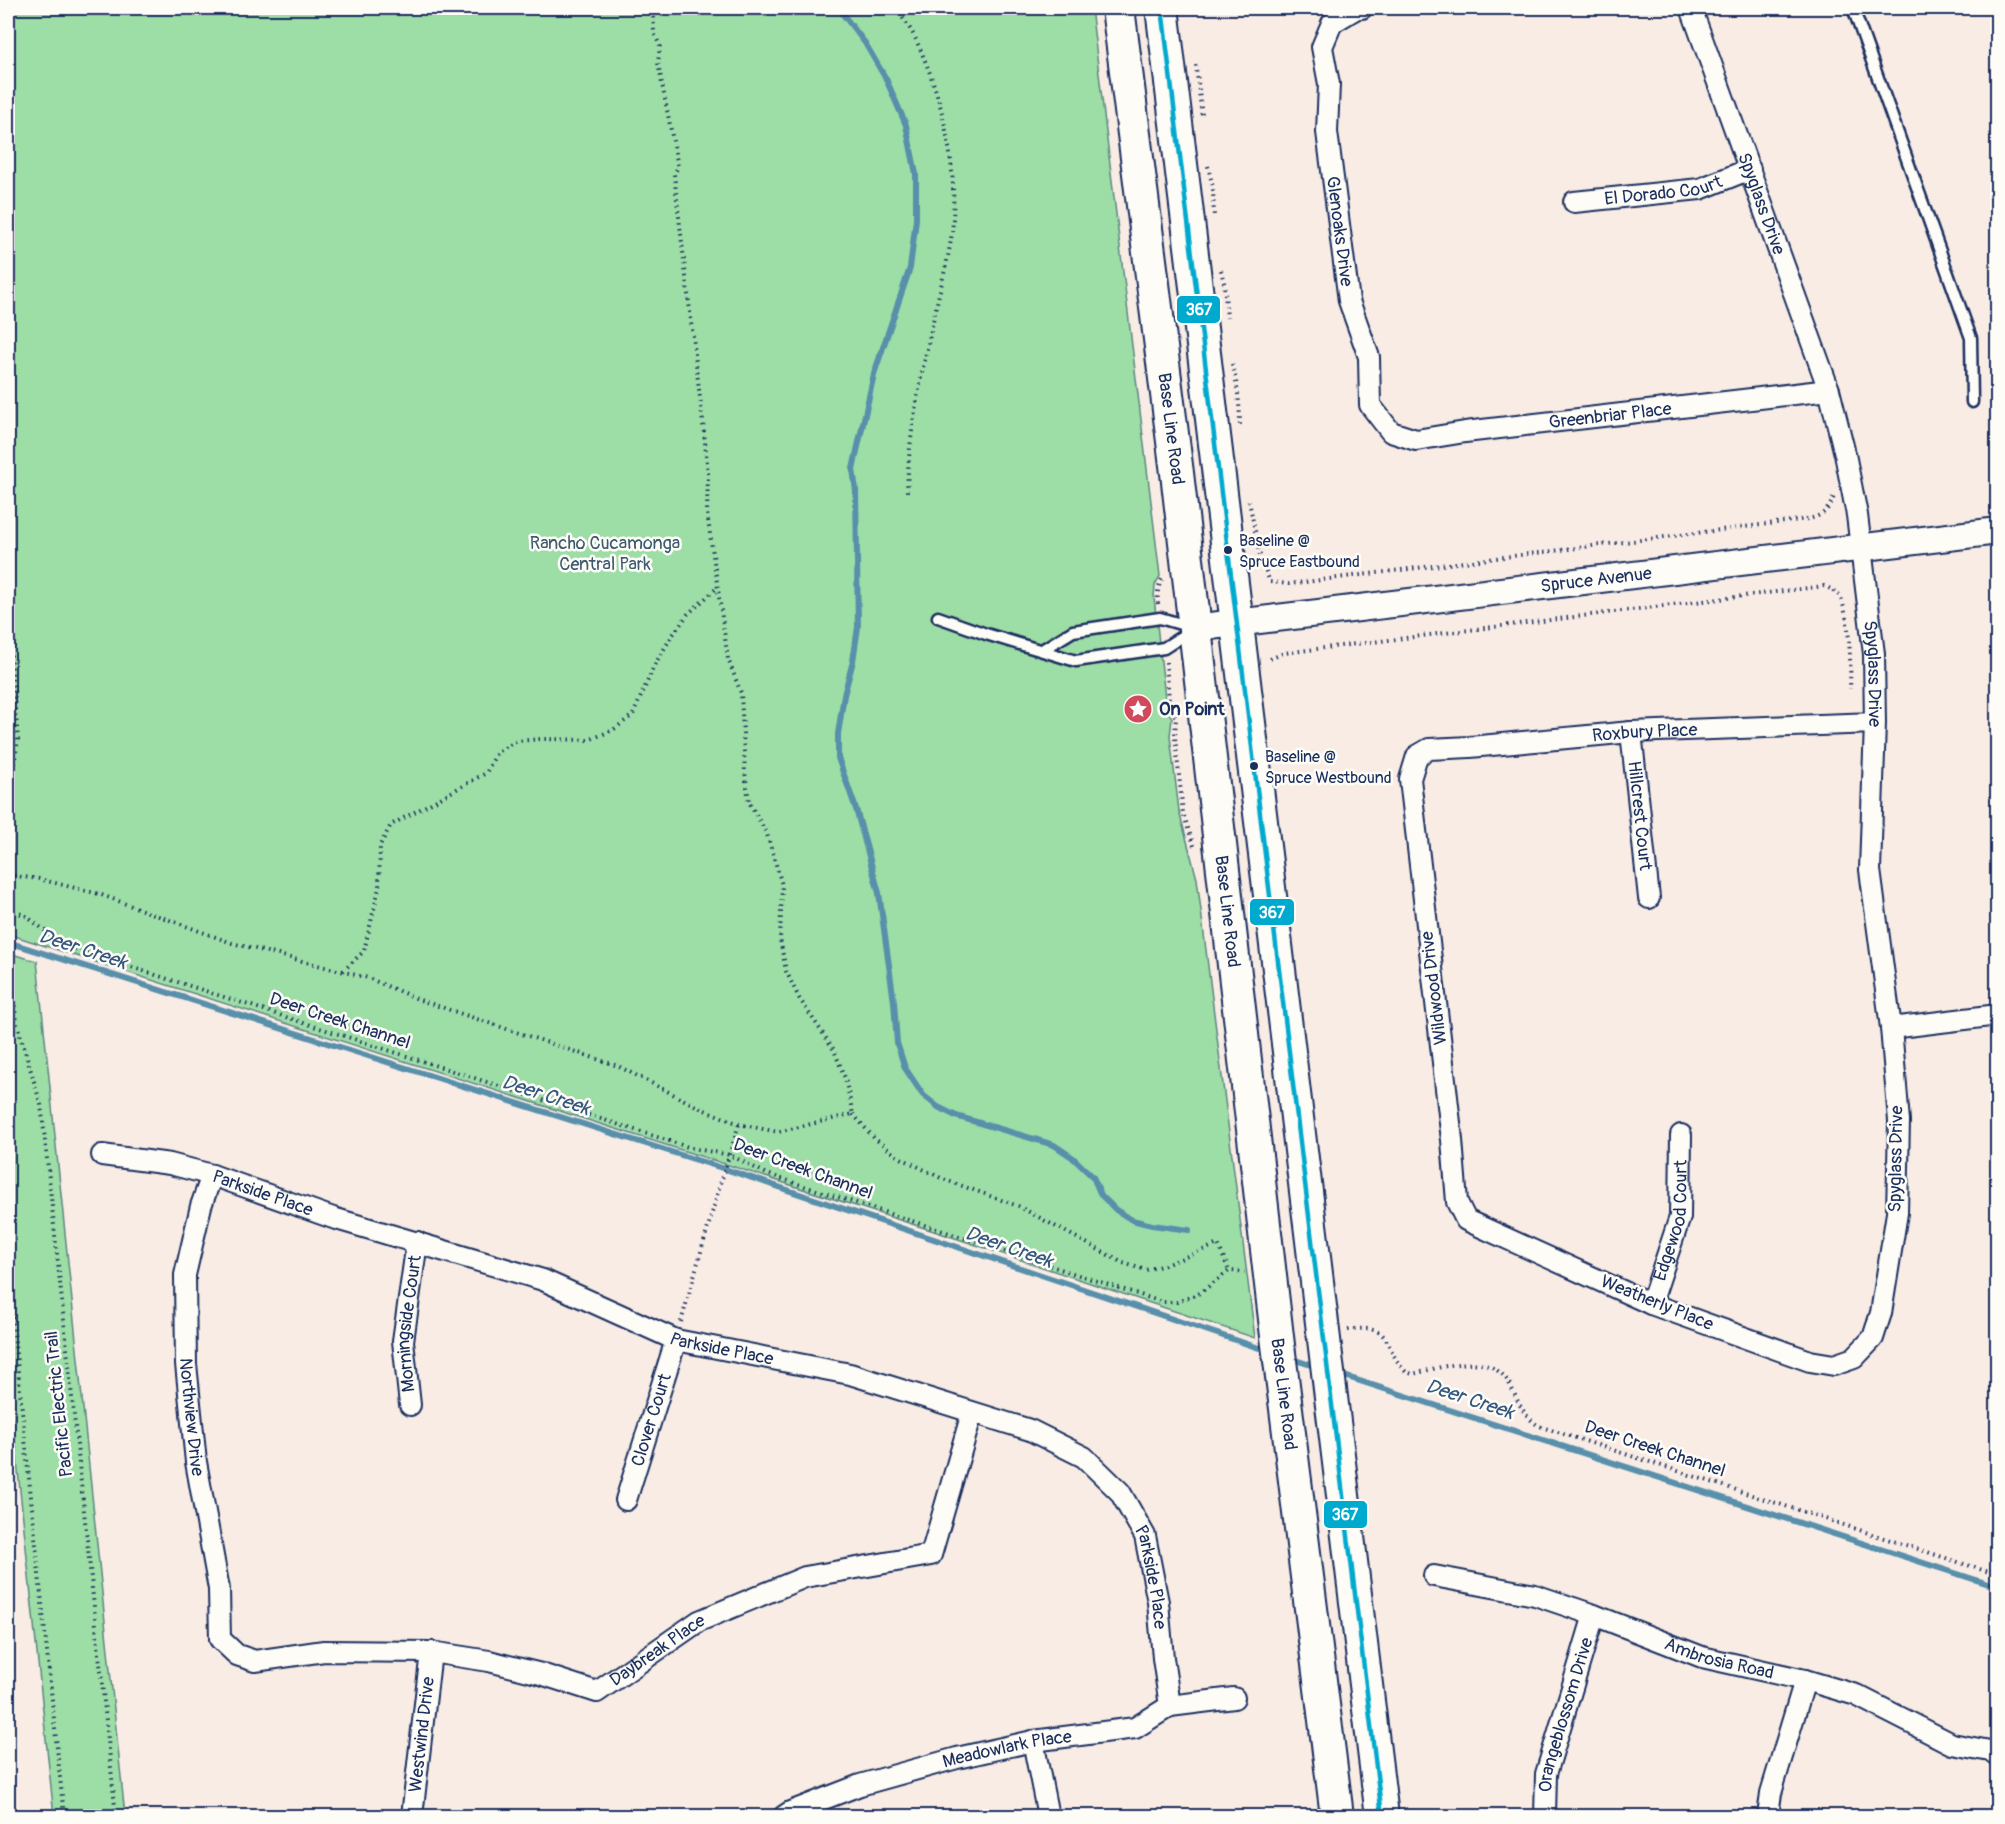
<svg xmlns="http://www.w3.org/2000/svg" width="2005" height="1824" font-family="Pangolin,sans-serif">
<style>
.green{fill:#9ddda6;stroke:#5c8682;stroke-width:1.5}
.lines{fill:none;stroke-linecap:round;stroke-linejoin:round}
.stream{stroke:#588fab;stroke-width:6}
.service-casing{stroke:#1b2f5e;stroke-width:15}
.minor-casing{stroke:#1b2f5e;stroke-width:24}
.tertiary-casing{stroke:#1b2f5e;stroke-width:30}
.primary-casing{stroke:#1b2f5e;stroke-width:36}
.path{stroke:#1b2f5e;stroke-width:4;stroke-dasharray:1.5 4.5;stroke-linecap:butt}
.service{stroke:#fdfcf7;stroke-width:10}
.minor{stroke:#fdfcf7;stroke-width:20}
.tertiary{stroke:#fdfcf7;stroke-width:26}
.primary{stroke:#fdfcf7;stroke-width:32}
.bus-1-casing{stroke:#fdfcf7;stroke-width:9}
.bus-1{stroke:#00a9ce;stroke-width:4.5}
.bus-dot{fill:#1b2f5e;stroke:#fdfcf7;stroke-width:2}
.labels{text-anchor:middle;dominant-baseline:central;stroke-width:5;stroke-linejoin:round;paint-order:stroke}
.bus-label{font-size:16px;fill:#1b2f5e;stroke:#fdfcf7;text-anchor:start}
.street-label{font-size:18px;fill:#1b2f5e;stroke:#fdfcf7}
.park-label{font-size:18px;fill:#3c5a70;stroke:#fdfcf7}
.poi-label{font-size:18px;font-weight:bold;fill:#1b2f5e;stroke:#fdfcf7;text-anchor:start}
.water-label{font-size:20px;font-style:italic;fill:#34577e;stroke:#fdfcf7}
.line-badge{stroke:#fdfcf7;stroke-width:2}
.badge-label{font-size:16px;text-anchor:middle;font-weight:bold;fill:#fff}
</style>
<rect width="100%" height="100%" fill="#f8ece5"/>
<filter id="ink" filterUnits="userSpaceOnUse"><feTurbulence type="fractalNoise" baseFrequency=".0167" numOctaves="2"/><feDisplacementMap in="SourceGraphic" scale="12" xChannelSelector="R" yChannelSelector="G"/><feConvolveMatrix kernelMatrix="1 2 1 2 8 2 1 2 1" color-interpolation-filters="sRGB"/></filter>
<g filter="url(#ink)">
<g class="green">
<polygon points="8,8 1091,8 1160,576 1155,585 1154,597 1166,707 1172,718 1170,736 1179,811 1197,879 1255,1338 940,1233 8,934"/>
<polygon points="8,953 37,961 125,1816 54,1816 8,1375"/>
</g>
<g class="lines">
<g class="stream">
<polyline points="838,8 865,43 886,79 906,125 916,174 916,219 910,268 874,374 853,469 856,491 858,627 853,661 844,695 838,734 838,758 856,809 879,893 894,1002 897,1043 905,1068 923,1095 938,1107 956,1116 1054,1145 1072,1157 1093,1177 1101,1195 1116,1210 1132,1220 1152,1225 1189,1230"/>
<polyline points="8,942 722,1168 1268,1351"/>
<polyline points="1289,1358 1317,1367"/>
<polyline points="1338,1374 1998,1587"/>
</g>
<g class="service-casing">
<g id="service">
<polyline points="1853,8 1971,338 1972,402"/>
<polyline points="938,617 986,634 1076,661 1164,648 1192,630"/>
<polyline points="1042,650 1073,631 1160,618 1191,627"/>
</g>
</g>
<g class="minor-casing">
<g id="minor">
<path id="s1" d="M 1362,8 L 1357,8 L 1332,23 L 1322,47 L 1329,84 L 1327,132 L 1349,301 L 1369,357 L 1370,405 L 1391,432 L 1416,440 L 1465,432 L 1829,390"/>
<path id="s2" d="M 1691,8 L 1829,390 L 1845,454 L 1857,515 L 1874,654 L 1875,723 L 1870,870 L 1891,1028 L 1899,1121 L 1897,1213 L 1881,1313 L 1873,1338 L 1854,1358 L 1834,1365 L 1810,1361 L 1651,1304 L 1466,1220 L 1457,1202 L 1452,1140 L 1410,779 L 1417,756 L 1429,749 L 1470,747 L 1631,732 L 1875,723"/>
<path id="s3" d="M 1574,202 L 1700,189 L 1750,169"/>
<path id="s4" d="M 1631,732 L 1649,898"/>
<polyline points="1891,1028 1998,1015"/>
<path id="s5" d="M 102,1155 L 170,1164 L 212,1175 L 333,1218 L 543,1280 L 676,1340 L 850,1374 L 1030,1430 L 1084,1457 L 1120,1492 L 1145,1536 L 1158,1602 L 1163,1658 L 1170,1706"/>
<path id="s6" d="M 212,1175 L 201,1206 L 185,1275 L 186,1364 L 196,1462 L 219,1589 L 220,1639 L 237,1655 L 255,1661 L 324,1651 L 431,1652 L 489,1661 L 541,1674 L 597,1692 L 699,1621 L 805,1577 L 931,1555 L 972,1413"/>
<path id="s7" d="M 1651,1304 L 1680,1217 L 1681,1135"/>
<path id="s8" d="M 410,1405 L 403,1341 L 417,1242"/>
<path id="s9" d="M 626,1500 L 676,1340"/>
<path id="s10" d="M 1434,1576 L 1535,1595 L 1594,1615 L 1702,1657 L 1805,1680 L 1856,1695 L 1952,1744 L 1990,1751 L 1998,1757"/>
<polyline points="1033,1741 1048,1816"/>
<path id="s11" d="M 412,1816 L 431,1652"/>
<path id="s12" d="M 784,1816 L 790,1812 L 860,1785 L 957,1758 L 1033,1741 L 1135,1728 L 1170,1706 L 1234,1698"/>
<path id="s13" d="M 1545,1816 L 1546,1774 L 1594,1615"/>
<polyline points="1768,1816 1771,1793 1805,1680"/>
</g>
</g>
<g class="tertiary-casing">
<g id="tertiary">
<path id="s14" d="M 1194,628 L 1998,531"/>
</g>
</g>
<g class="primary-casing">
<g id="primary">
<path id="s15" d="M 1118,8 L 1177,473 L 1278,1345 L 1337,1816"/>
<polyline points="1162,8 1382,1816"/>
</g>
</g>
<g class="path">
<path d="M 896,8 C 903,19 912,30 917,42 C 942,96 956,159 953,219 C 952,248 942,279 936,308 C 922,371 909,426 907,492"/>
<polyline points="1196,65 1202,117"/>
<polyline points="1208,166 1213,188 1214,218"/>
<polyline points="1221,270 1224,283 1227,318"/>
<path d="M 1232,364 C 1238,386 1240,406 1240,428"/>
<path d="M 1249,501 L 1260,556 L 1270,582 L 1289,584 L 1808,519 C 1823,516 1829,510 1834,496"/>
<path d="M 1158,604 C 1157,593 1158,586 1163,577"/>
<polyline points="8,619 18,740 8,802"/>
<path d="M 1270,659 L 1284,653 L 1824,586 C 1831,589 1836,591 1840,597 C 1850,616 1851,667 1850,689"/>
<polyline points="1166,662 1169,699 1176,718 1175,737 1183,813 1194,846"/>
<polyline points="8,771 9,784"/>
<polyline points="8,875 39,879 99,894 232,943 368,978 420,1000 618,1066 700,1108 739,1124 778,1132 853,1114 845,1078 834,1050 799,998 786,971 780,939 782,885 767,834 749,802 745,772 741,693 728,659 707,513 708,474 704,432 674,174 678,167 658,63 660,46 654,33 653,8"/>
<polyline points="8,914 18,913 25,915 63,945 691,1148 730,1155 767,1174 1162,1302 1177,1302 1200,1293 1229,1271 1245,1272"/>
<polyline points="8,958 17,1024 41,1105 43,1121 116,1816"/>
<polyline points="343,971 364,951 379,888 380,845 391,825 486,773 497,752 517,741 541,739 589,740 613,730 633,715 655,664 672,636 688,614 718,587"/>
<polyline points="853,1114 874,1138 897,1156 943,1179 1018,1206 1123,1263 1146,1270 1165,1265 1218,1244 1229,1271"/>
<polyline points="8,1275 64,1816"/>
<polyline points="681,1322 720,1185 739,1124"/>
<path d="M 1348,1330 C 1396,1323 1381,1347 1406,1372 L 1413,1374 C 1443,1367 1491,1349 1510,1385 C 1519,1402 1522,1415 1539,1426 L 1998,1575"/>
</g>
<use href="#service" class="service"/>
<use href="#minor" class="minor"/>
<use href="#tertiary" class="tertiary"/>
<use href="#primary" class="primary"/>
<g class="bus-1-casing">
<polyline id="bus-1" points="1162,8 1382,1816"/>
</g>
<use href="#bus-1" class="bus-1"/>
</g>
</g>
<defs>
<g id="sight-disc" transform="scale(1.5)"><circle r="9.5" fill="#d1495b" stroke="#fdfcf7"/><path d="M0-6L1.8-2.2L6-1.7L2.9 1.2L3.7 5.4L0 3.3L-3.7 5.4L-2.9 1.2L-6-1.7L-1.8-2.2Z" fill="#fff"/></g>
</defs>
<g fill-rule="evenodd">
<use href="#sight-disc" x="1138" y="709"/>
</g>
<g class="bus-dot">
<circle cx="1228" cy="550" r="5"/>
<circle cx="1254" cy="766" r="5"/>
</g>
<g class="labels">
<g class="bus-label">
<text x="1239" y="541">Baseline @<tspan x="1239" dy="21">Spruce Eastbound</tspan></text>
<text x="1265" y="757">Baseline @<tspan x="1265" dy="21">Spruce Westbound</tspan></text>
</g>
<g class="street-label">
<text stroke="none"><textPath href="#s3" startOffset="90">El Dorado Court</textPath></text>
<text stroke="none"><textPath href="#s2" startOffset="208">Spyglass Drive</textPath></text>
<text stroke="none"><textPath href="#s1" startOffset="246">Glenoaks Drive</textPath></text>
<text stroke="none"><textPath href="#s1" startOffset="680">Greenbriar Place</textPath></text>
<text stroke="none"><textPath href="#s15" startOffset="424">Base Line Road</textPath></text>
<text stroke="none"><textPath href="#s14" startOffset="405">Spruce Avenue</textPath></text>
<text stroke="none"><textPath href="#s2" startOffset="694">Spyglass Drive</textPath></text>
<text stroke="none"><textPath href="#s2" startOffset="2508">Roxbury Place</textPath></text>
<text stroke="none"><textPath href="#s4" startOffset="84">Hillcrest Court</textPath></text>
<text stroke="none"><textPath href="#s15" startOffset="910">Base Line Road</textPath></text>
<text transform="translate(1434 988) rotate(-97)">Wildwood Drive</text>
<text transform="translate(340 1021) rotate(18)">Deer Creek Channel</text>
<text transform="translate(1896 1159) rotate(-89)">Spyglass Drive</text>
<text transform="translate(803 1169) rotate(20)">Deer Creek Channel</text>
<text stroke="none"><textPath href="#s5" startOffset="166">Parkside Place</textPath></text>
<text stroke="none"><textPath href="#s7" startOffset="87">Edgewood Court</textPath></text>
<text transform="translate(1657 1303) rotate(22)">Weatherly Place</text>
<text stroke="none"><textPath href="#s8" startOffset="82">Morningside Court</textPath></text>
<text stroke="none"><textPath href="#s5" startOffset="652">Parkside Place</textPath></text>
<text stroke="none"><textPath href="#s15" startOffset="1396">Base Line Road</textPath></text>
<text transform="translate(59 1404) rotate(-96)">Pacific Electric Trail</text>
<text stroke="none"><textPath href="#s6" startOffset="246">Northview Drive</textPath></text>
<text stroke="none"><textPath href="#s9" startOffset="84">Clover Court</textPath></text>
<text transform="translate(1655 1449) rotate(18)">Deer Creek Channel</text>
<text stroke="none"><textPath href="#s5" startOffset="1174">Parkside Place</textPath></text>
<text stroke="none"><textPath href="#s6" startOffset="934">Daybreak Place</textPath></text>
<text stroke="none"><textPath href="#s10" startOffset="298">Ambrosia Road</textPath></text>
<text stroke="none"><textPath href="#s13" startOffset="104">Orangeblossom Drive</textPath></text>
<text stroke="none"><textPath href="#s11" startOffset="82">Westwind Drive</textPath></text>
<text stroke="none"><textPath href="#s12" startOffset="234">Meadowlark Place</textPath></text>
</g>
<g class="park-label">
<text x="605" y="543">Rancho Cucamonga<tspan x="605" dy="21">Central Park</tspan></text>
</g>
<g class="poi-label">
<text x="1159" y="709">On Point</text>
</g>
<g class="water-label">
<text transform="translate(83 949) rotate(18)">Deer Creek</text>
<text transform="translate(546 1095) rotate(18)">Deer Creek</text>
<text transform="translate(1009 1247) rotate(19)">Deer Creek</text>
<text transform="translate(1470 1399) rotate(18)">Deer Creek</text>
</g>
</g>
<g class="line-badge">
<rect x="1176" y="295" width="45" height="29" rx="6" fill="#00a9ce"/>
<rect x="1249" y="898" width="46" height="28" rx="6" fill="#00a9ce"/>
<rect x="1323" y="1500" width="45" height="29" rx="6" fill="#00a9ce"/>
</g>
<g class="badge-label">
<text x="1199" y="315">367</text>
<text x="1272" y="918">367</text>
<text x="1345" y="1520">367</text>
</g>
<rect width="2005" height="1824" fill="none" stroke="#fdfcf7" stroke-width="30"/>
<rect x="15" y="15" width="1975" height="1794" fill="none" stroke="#1b2f5e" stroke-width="2" filter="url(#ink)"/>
</svg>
